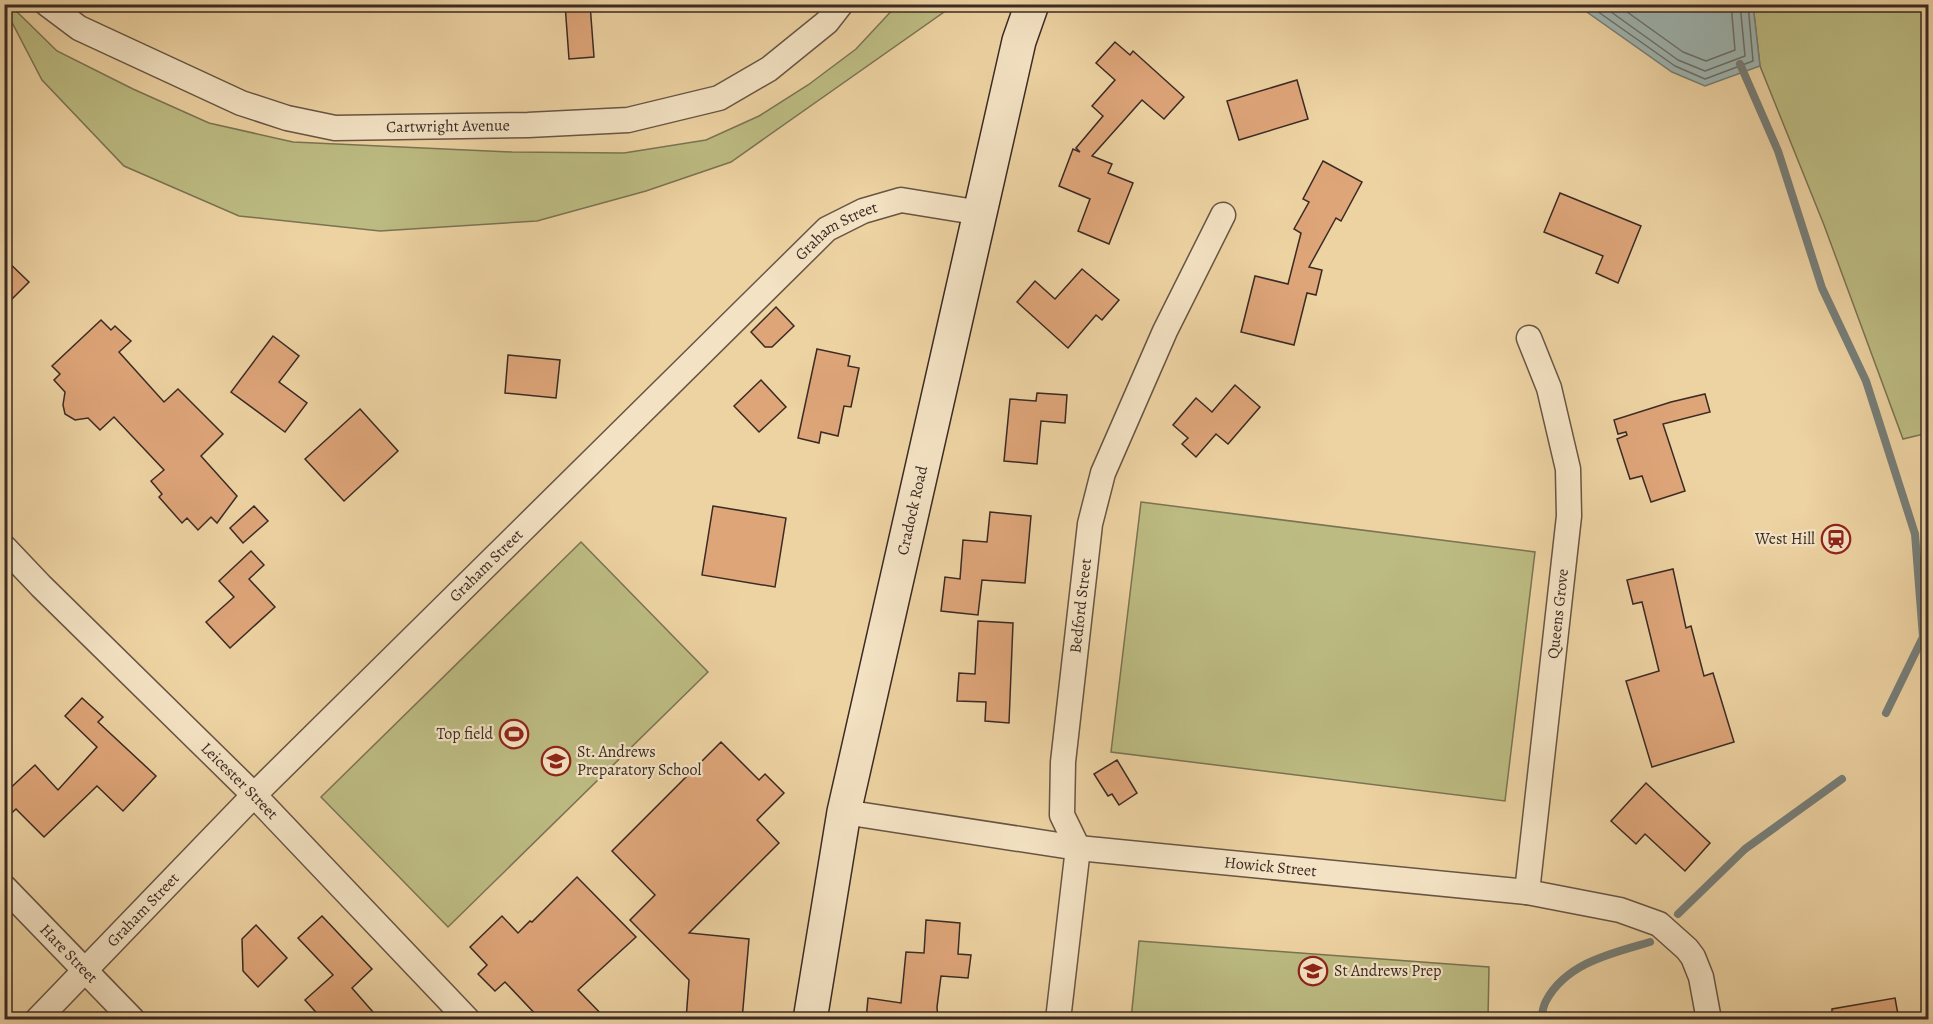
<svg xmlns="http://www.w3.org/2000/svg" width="1933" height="1024" font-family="Alegreya,serif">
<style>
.green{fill:#bcbb82;stroke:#7b7354;stroke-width:1.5}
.water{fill:#9eb5b1;stroke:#767e79;stroke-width:1.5}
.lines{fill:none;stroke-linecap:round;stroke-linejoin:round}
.shore{stroke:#6c706b;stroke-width:1.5}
.stream{stroke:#767e79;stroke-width:8}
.building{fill:#dea579;stroke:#3a2b25;stroke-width:1.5}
.minor-casing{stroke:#675544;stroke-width:27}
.secondary-casing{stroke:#3a2b25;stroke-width:36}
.minor{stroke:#f3e2c3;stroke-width:24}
.secondary{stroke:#f3e2c3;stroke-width:33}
.labels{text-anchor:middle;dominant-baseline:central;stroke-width:4.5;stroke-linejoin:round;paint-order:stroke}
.street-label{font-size:16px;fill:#3a2b25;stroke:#f3e2c3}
.poi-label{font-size:16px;fill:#3a2b25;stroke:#f3e2c3;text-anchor:end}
</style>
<rect width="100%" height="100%" fill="#edd2a2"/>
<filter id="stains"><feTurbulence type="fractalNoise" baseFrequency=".00333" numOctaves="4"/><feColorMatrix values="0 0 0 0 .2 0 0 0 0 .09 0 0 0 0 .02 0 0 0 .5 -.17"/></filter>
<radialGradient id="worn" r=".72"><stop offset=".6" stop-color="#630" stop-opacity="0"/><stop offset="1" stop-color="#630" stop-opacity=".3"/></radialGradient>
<g class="green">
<polygon points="4,5 10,5 57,51 133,89 209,123 293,142 512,152 624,153 706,140 759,116 808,85 856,49 897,5 954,5 731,162 646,191 537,221 380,231 239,216 124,166 42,80 5,9"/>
<polygon points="1753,5 1928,5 1928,433 1903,439 1824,225 1760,66"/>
<polygon points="1141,502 1535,552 1505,801 1111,752"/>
<polygon points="581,542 708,672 448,927 321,797"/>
<polygon points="1139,941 1489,967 1488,1019 1131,1019"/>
</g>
<polygon class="water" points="1577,5 1753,5 1760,66 1705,86 1672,72"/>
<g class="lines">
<g class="shore">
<polyline points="1587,4 1675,66 1705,79 1753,61 1748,4"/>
<polyline points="1600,4 1678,60 1705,71 1745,56 1740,4"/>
<polyline points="1616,4 1683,52 1706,61 1735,50 1731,4"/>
</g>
<g class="stream">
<polyline points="1740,64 1778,151 1822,288 1866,381 1915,534 1923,637 1886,713"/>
<polyline points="1678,914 1745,849 1842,779"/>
<path d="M 1541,1020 C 1542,1014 1543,1006 1546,1001 C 1566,963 1612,953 1650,942"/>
</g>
</g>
<g class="building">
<polygon points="565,4 590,4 594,57 569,59"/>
<polygon points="1115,42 1130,55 1133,51 1184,97 1164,119 1142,100 1092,156 1112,164 1108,173 1133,183 1109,244 1078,231 1090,199 1059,186 1073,149 1080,152 1076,148 1103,116 1092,106 1115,80 1096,63"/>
<polygon points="1297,80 1308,119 1239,140 1227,101"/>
<polygon points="1323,161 1362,182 1341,221 1336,218 1309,267 1322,270 1316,295 1307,293 1294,345 1241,332 1255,276 1288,284 1301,233 1294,229 1309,202 1303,199"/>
<polygon points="1560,193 1641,226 1618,283 1596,273 1603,256 1544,232"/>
<polygon points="4,258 29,282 4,307"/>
<polygon points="1082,269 1119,300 1102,320 1096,315 1068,348 1017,302 1035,281 1055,299"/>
<polygon points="776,307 794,326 772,347 765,347 751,332"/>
<polygon points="101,320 111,330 115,326 131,341 119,352 164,402 178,389 223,434 201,456 237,496 217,523 211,517 198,530 187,518 182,523 159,497 162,494 151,481 164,470 114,417 100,430 88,418 75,420 65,414 63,405 65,392 54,380 60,374 52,366"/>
<polygon points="273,336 299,356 279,382 307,403 285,432 231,392"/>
<polygon points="817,349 850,356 848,366 859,368 851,407 844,406 838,436 821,432 819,443 798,438"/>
<polygon points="508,355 560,360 556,398 505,393"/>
<polygon points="761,380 786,407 759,432 734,406"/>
<polygon points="1235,385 1260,407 1228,444 1216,434 1196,457 1182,444 1188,438 1173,425 1196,398 1212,412"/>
<polygon points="1037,393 1067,395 1065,423 1041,421 1037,464 1004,461 1010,399 1036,401"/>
<polygon points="1705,394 1710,412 1663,424 1685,491 1651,502 1642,476 1630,479 1617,439 1627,435 1626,432 1618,434 1614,420 1671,402"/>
<polygon points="360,409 398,451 344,501 305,459"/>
<polygon points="254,506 268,521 243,543 230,528"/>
<polygon points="713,506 786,518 775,587 702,575"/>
<polygon points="990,512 1031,516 1025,583 982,580 978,615 941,611 945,577 960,579 963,540 987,542"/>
<polygon points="251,551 264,565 249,579 275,607 230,648 206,622 234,597 219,581"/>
<polygon points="1673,569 1686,628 1691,626 1704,676 1713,673 1734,742 1652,767 1626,681 1659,671 1642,602 1633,604 1627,580"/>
<polygon points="978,621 1013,623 1009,723 985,721 986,702 957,701 959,673 975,674"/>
<polygon points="82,698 103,717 98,722 156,776 123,811 97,786 44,837 16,809 4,820 4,794 35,765 58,790 97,747 65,716"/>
<polygon points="721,742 759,780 765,774 784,793 757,820 779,843 689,933 749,939 742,1020 686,1020 689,980 630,920 655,895 612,851"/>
<polygon points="1117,760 1137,793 1119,805 1112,794 1108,796 1094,774"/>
<polygon points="1646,783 1710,843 1685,871 1645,834 1636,844 1611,821"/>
<polygon points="577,877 636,937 578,990 607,1020 541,1020 505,982 495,991 478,974 487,965 470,947 502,916 518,933 530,921 532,922"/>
<polygon points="322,916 372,969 352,988 380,1020 323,1020 305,1000 333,975 298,938"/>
<polygon points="926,920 960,923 958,954 971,955 968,978 941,976 937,1007 938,1020 866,1020 868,998 901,1003 906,952 924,953"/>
<polygon points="256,925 287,958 258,987 243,971 242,939"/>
<polygon points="1895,998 1899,1020 1832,1020 1832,1009"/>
</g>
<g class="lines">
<g class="minor-casing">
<g id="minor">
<path id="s1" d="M 47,4 L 79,28 L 241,103 L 287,118 L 335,128 L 528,125 L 628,120 L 719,98 L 769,69 L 827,22 L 841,4"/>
<path id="s2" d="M 4,547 L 41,586 L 254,795 L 468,1020"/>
<path id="s3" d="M 844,812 L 1078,848 L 1527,892 L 1620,910 L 1659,924 L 1687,949 L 1693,957 L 1701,977 L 1709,1020"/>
<path id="s4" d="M 4,887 L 133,1020"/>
<path id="s5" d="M 1527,892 L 1569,516 L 1568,469 L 1549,388 L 1529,338"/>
<path id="s6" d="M 37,1020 L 254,795 L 827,229 L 863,211 L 901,200 L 981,213"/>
<path id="s7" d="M 1058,1020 L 1078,848 L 1062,815 L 1063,762 L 1090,524 L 1103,473 L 1165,331 L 1223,215"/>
</g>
</g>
<g class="secondary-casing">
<g id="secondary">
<path id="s8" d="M 810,1020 L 844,812 L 1019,41 L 1032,4"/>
</g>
</g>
<use href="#minor" class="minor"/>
<use href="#secondary" class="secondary"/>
</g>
<defs>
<g id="station-ring" transform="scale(1.5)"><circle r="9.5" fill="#f3e2c3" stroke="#8f2418" stroke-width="1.5"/><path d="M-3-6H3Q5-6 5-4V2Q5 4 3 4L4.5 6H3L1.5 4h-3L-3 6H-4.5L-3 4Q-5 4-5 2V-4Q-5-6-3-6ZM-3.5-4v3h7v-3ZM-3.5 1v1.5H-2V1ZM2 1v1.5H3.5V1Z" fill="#8f2418"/></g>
<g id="stadium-ring" transform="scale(1.5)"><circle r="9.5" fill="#f3e2c3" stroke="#8f2418" stroke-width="1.5"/><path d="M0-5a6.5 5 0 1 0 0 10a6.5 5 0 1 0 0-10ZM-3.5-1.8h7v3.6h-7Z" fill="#8f2418"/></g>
<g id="school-ring" transform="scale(1.5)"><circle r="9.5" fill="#f3e2c3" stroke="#8f2418" stroke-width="1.5"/><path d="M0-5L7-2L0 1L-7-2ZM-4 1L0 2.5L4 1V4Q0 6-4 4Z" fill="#8f2418"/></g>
</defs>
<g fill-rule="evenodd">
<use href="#station-ring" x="1836" y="539"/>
<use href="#stadium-ring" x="514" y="734"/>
<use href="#school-ring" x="556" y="761"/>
<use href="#school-ring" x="1313" y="971"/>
</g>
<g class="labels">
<g class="street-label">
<text stroke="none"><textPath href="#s1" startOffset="429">Cartwright Avenue</textPath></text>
<text stroke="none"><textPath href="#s6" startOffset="1125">Graham Street</textPath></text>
<text stroke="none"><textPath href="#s8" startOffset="520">Cradock Road</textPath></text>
<text stroke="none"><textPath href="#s6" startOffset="639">Graham Street</textPath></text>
<text stroke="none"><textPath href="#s7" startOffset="420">Bedford Street</textPath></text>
<text stroke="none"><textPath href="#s5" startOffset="280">Queens Grove</textPath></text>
<text stroke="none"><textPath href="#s2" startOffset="332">Leicester Street</textPath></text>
<text stroke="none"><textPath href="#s3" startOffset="430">Howick Street</textPath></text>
<text stroke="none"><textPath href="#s6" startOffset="153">Graham Street</textPath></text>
<text stroke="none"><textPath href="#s4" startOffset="93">Hare Street</textPath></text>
</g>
<g class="poi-label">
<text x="1815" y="539">West Hill</text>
<text x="493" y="734">Top field</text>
<text x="577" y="752" text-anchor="start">St. Andrews<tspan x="577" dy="18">Preparatory School</tspan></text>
<text x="1334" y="971" text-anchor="start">St Andrews Prep</text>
</g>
</g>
<rect width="1933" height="1024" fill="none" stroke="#edd2a2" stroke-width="24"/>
<rect x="6" y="6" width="1921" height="1012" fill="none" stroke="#3a2b25" stroke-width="3"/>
<rect x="12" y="12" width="1909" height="1000" fill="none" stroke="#3a2b25" stroke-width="1.5"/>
<rect width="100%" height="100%" filter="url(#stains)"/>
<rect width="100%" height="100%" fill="url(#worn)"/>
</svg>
